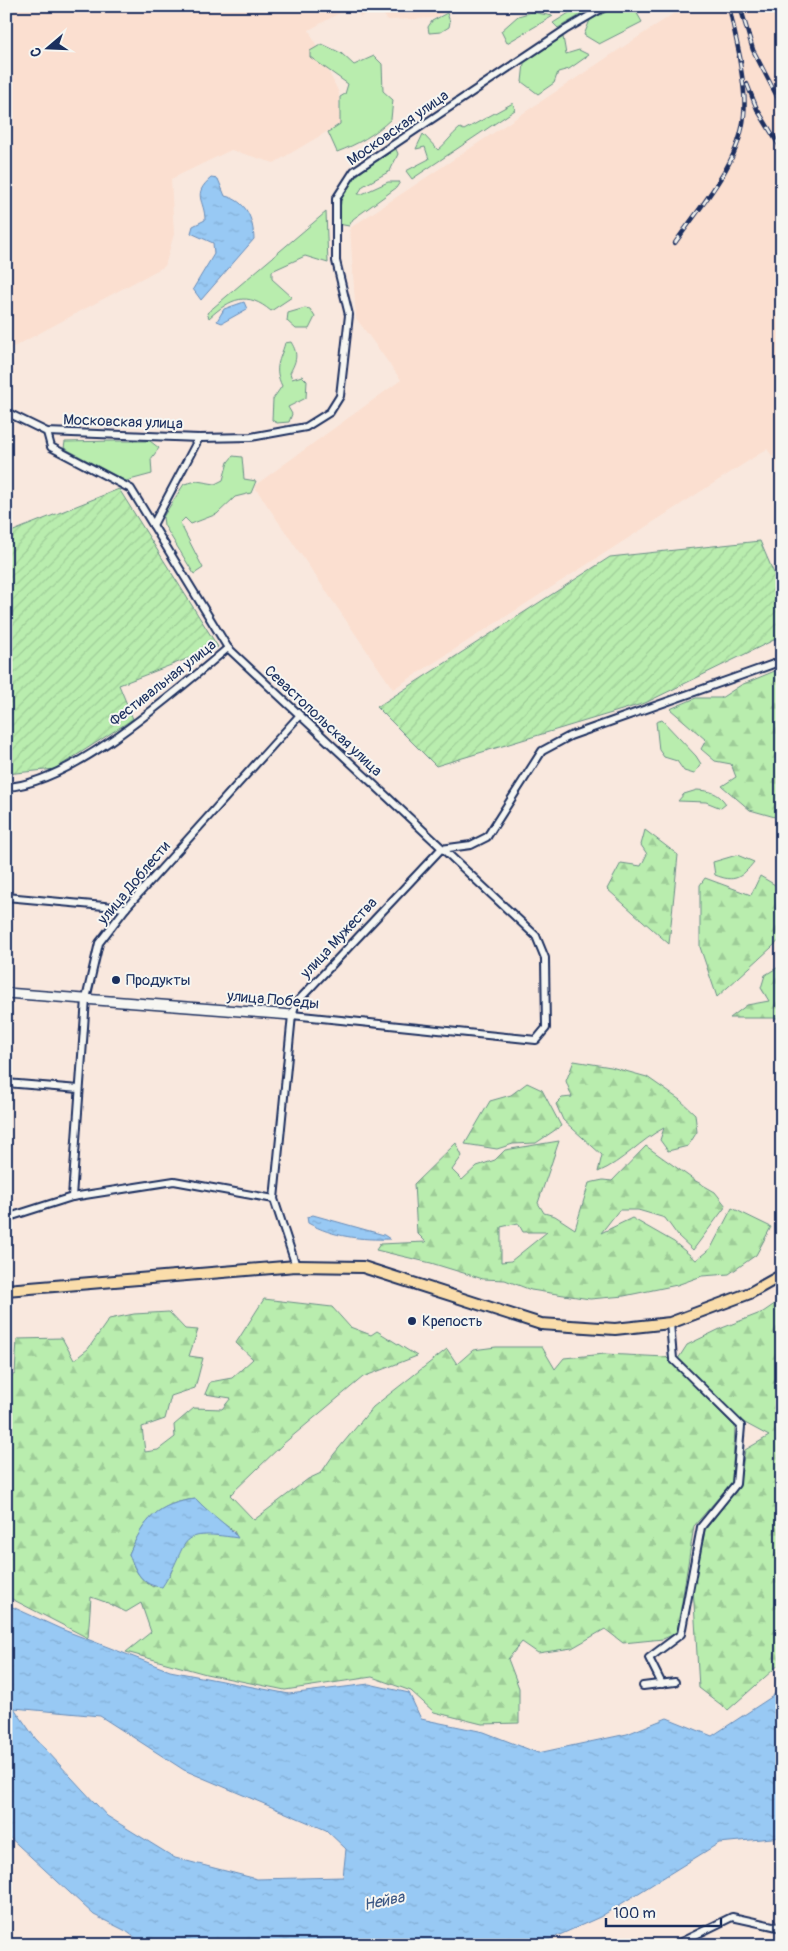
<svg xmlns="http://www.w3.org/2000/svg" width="788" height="1951" viewBox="0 0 788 1951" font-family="Pangolin,sans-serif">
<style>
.built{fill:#fbdfd0}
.green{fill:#b9edae;stroke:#6a8e86}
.forest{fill:url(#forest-firs);stroke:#6a8e86;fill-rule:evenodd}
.garden{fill:url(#garden-furrows);stroke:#6a8e86}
.water{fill:url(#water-ripples);stroke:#668bb8;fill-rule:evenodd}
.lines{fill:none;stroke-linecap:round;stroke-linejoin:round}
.street-casing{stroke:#1b2f5e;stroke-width:10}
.secondary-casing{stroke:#1b2f5e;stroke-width:12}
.primary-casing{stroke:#1b2f5e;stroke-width:14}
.street{stroke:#f6f6f2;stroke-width:6}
.secondary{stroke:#f6f6f2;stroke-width:9}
.primary{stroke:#faddab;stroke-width:10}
.rail-casing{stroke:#1b2f5e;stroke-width:4.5}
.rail{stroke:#f6f6f2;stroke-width:2.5;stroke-dasharray:8;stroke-linecap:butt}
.poi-dot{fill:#1b2f5e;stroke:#f6f6f2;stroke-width:2}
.labels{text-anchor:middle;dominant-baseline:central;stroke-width:4;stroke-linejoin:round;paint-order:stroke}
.street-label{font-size:15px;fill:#1b2f5e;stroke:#f6f6f2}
.poi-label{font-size:15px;fill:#1b2f5e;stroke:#f6f6f2;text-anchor:start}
.water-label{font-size:16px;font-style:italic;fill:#3a5684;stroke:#f6f6f2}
</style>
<defs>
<pattern id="forest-firs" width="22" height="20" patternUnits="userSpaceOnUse" patternTransform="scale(1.25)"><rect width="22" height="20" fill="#b9edae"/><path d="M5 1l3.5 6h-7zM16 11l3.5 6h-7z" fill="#9ecc98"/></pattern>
<pattern id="garden-furrows" width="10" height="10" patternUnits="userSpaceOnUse" patternTransform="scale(1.25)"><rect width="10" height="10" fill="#b9edae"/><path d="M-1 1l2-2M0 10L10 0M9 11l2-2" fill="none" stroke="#9ecc98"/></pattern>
<pattern id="water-ripples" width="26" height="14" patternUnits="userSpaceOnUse" patternTransform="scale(1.25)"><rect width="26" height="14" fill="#98c9f4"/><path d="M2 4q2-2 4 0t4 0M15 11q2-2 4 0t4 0" fill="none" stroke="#82add4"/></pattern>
</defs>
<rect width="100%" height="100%" fill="#f9e8de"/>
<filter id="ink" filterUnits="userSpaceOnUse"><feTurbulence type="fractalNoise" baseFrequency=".02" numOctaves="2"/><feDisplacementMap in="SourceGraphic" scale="10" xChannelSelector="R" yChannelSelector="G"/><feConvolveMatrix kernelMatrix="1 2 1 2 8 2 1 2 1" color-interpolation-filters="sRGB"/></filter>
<g filter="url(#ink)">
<g class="built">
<polygon points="6,6 352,6 309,30 339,93 340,124 274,163 231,150 171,179 174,234 165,266 6,351"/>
<polygon points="358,6 453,6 435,18 387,20 380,7 360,17"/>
<polygon points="685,6 782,6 782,469 767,449 393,689 254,486 401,380 356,318 350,228"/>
</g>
<g class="green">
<polygon points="580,6 589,6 589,10 558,28 553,23"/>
<polygon points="618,6 638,6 634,8 642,22 599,44 584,35 590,20"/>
<polygon points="532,12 553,16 507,43 501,31 518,16"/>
<polygon points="447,13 450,22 449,27 441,32 429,33 428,27 432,21"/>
<polygon points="563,37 566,54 579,50 589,55 569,69 558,72 554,83 538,94 522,82 524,63"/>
<path d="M322 44 341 53 354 65 374 56 382 64 383 91 393 100 391 119C374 135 358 144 337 152L328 132 340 124V97L345 94 348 84 310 57V51Z"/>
<path d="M513 103 515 110 412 179 406 171 429 159 425 147 416 149 423 134 438 150C447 143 451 135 460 128L464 130Z"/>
<path d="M396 149 398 154 390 171 363 186 358 194H362L388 182H400L396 188 353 219 349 226 338 224C340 212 340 200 345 189 352 175 382 158 396 149Z"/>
<path d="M326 212 328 263 305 256 272 271V279L292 297 271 311C247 291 231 298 209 318L207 313Z"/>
<polygon points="305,308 310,309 315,317 309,329 296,329 287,321 288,313"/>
<path d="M291 342C299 355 296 361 290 373L292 379 302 376 307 381 306 398 288 407 292 414 289 422 277 423 272 420 273 399 282 386C273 367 280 361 285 343Z"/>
<polygon points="115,441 150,441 159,448 151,459 152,474 126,481 64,448 65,442"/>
<polygon points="233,456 242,457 244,479 256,481 251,493 235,497 217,514 191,524 185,518 180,523 203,568 194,574 164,525 163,517 184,484 197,481 215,484 223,480 228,462"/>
<polygon points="662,720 696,756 701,764 694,774 684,771 677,761 664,757 659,750 656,722"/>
<path d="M697 790C710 791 718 792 726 804L721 808 706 802 678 801 684 794Z"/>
</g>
<g class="forest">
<polygon points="782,668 782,819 750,810 722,786 736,777 731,764 715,761 701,749 706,740 670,709 696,698 721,698 741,685"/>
<polygon points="645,830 678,855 669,944 607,889 621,863 641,866 647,854 641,845"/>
<path d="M737 855 754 862C741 878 735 883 715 875L713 862Z"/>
<polygon points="760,876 782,889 782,938 717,997 700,947 700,885 705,878 751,895"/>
<polygon points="782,965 782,1018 730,1018 747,1005 769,1001 761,988 765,975"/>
<path d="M574 1061 611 1067 647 1077 680 1100 695 1114 697 1132 688 1146 668 1151 660 1140 664 1128C640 1140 623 1162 598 1172L602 1155 563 1120 556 1104 562 1098 572 1097 566 1081Z"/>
<polygon points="527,1083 542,1090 561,1126 536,1143 513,1144 497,1149 465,1144 490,1101 511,1095"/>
<path d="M559 1141 538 1203 544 1213 555 1216 575 1229 589 1183 603 1180 612 1181 646 1146 694 1180 715 1192 726 1206 693 1250 678 1236 665 1218 638 1210H619L601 1233 632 1218 674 1242 696 1260 711 1248 732 1208 771 1227 756 1255 729 1274 702 1276 677 1285 624 1296 590 1299 531 1290 505 1280 483 1279 431 1263 376 1250 380 1244 426 1242 417 1233 414 1184 456 1143 462 1156 452 1170 462 1180 477 1166 495 1160 505 1150ZM518 1223 523 1232H547L511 1261 501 1262V1227Z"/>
<path d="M264 1299 332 1307 350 1327 371 1335 377 1331 417 1356 363 1377 283 1444 230 1495 254 1520 308 1479 321 1473 334 1454 373 1407 447 1349 457 1364 473 1350 496 1347H542L555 1369 564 1358 605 1354 666 1357 735 1427 732 1482 694 1526 677 1633 663 1639 623 1643 605 1629 572 1648 538 1653 522 1642 508 1659 519 1688V1723L482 1724 434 1712 411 1691 372 1677 285 1690 206 1674 126 1652 151 1632 141 1603 126 1612 108 1603 91 1597 88 1638 6 1596V1379L15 1374 17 1339 62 1338 74 1360 88 1349 109 1319 134 1314 169 1312 185 1329 198 1330 189 1356 203 1358 195 1388 171 1396 165 1419 142 1427 145 1452 158 1450 175 1437 174 1425 194 1408 222 1409 231 1398 205 1394 210 1382 232 1378 253 1359 236 1343ZM196 1499 214 1517 234 1531 237 1537 212 1534 193 1536 182 1545 170 1575 153 1587C139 1579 134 1569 129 1554 144 1520 157 1503 196 1499Z"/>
<polygon points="782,1299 782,1662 728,1710 699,1688 693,1586 705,1530 739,1487 745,1450 769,1436 743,1422 678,1359 687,1345 722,1328 763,1312"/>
</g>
<g class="garden">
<polygon points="119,489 218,647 119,685 133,719 55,769 6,774 6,534"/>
<polygon points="760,541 782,592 782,636 645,703 436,766 377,707 610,557"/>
</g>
<g class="water">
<path d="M211 178 218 179 225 196C247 201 253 219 254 239L201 300 193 289 214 254 213 243 191 233 193 226 205 220C205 200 191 195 211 178Z"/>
<polygon points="244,302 247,309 222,323 217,321 224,309"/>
<path d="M313 1215 384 1235 390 1239C362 1240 333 1237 308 1223L307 1217Z"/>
<path d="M196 1499C206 1511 232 1528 238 1538 172 1528 192 1542 162 1587 142 1586 136 1572 129 1554 144 1520 157 1503 196 1499Z"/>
<path d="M6 1604 61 1629 170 1671 289 1694 369 1684 409 1693 421 1719 484 1732 538 1753 627 1734 667 1718 712 1736 773 1696 782 1684V1837L719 1843 600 1917 537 1945H145L126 1931 94 1915 6 1834ZM14 1708 100 1716 184 1770 326 1830 346 1849 343 1877 257 1879 175 1858 107 1816 35 1738Z"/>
</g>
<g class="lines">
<g class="street-casing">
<g id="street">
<polyline points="6,412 47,432 199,438 251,437 306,427 330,412 340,396 349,315 336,261 336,199 354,171 565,30 606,6"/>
<polyline points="47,432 51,447 131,489 228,648 536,936 545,958 546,1028 536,1040 292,1015"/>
<polyline points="153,525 199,438"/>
<path d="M6 787C73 784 176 691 228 648"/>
<polyline points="6,897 126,908"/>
<polyline points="6,1083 79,1089"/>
<polyline points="72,1197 86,999 99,943 126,908 299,716"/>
<polyline points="6,1218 72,1197 174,1181 274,1199"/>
<polyline points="296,1266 274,1199 292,1015 296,1003 441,849 471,845 487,837 542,751 570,736 782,661"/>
<polyline points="662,1684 649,1658 681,1634 701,1527 736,1484 741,1426 673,1359 670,1323"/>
<polyline points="643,1686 675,1682"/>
<polyline points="675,1945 732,1917 782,1928"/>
</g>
</g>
<g class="secondary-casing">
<polyline id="secondary" points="6,993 292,1015"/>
</g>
<g class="primary-casing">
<polyline id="primary" points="6,1290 296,1266 363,1267 541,1324 615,1329 670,1323 750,1293 782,1275"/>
</g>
<use href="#street" class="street"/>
<use href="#secondary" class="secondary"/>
<use href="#primary" class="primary"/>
<g class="rail-casing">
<g id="rail">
<polyline points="729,6 741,62"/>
<polyline points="740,6 753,50 782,106"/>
<polyline points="747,84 757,109 782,150"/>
<path d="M675 243C701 205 740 163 744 115 746 96 742 76 739 57"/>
</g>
</g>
<use href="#rail" class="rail"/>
</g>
</g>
<g class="poi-dot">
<circle cx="116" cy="980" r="5"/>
<circle cx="412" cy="1321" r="5"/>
</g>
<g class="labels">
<g class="street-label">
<text transform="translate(398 128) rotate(-35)">Московская улица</text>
<text transform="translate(123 422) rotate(2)">Московская улица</text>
<text transform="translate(163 683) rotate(-38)">Фестивальная улица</text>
<text transform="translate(323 721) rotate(43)">Севастопольская улица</text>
<text transform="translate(134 883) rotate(-50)">улица Доблести</text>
<text transform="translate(339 938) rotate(-47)">улица Мужества</text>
<text transform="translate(273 1000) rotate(5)">улица Победы</text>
</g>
<g class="poi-label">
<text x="126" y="980">Продукты</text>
<text x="422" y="1321">Крепость</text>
</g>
<g class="water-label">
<text transform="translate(384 1901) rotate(-12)">Нейва</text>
</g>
</g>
<rect width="788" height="1951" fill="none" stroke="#f6f6f2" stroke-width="25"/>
<rect x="12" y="12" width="763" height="1926" fill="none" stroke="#1b2f5e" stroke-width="2" filter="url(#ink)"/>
<g transform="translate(48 48) rotate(251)" stroke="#f6f6f2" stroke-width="4" paint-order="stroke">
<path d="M0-4L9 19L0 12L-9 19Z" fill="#1b2f5e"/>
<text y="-8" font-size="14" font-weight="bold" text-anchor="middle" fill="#1b2f5e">С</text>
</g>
<path d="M606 1918v8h115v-8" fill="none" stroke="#1b2f5e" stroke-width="2.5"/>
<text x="613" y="1918" font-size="15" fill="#1b2f5e" stroke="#f6f6f2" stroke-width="4" paint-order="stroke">100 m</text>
</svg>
